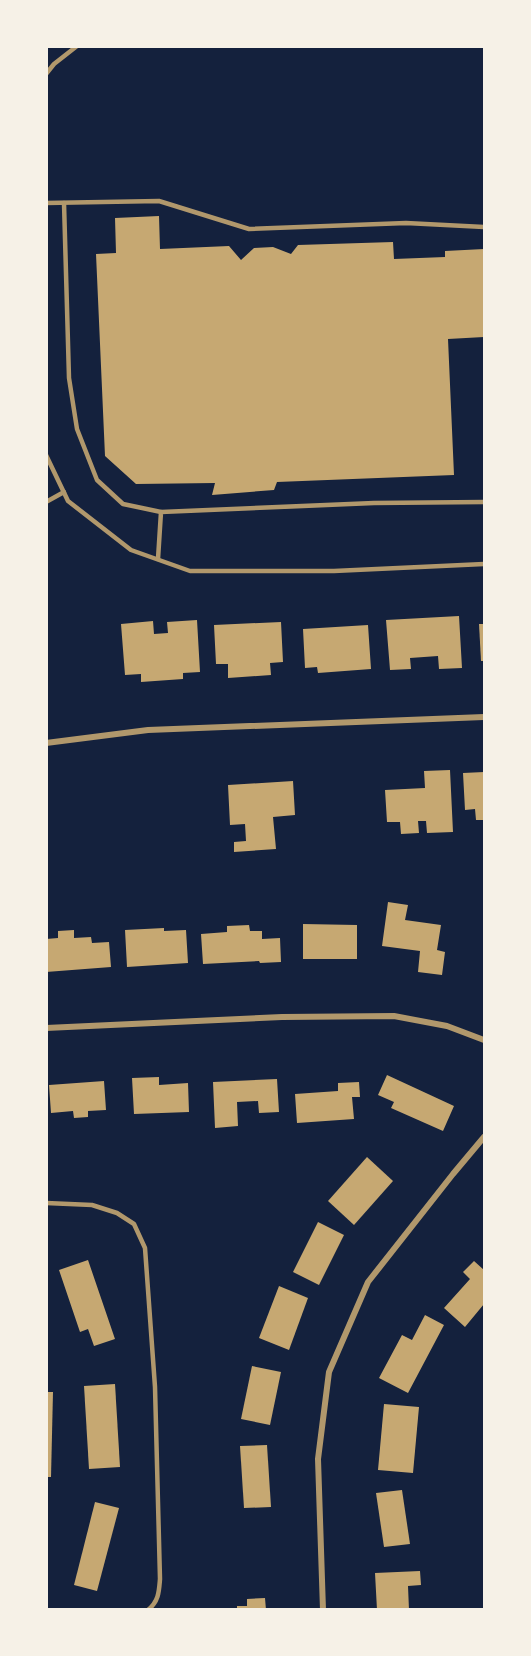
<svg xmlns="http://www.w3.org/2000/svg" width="531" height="1656" viewBox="0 0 531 1656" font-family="Poppins,sans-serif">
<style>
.building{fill:#c6a872}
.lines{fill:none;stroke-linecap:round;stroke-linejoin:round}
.service{stroke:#b1986c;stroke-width:4.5}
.minor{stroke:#b1986c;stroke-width:6}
</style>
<rect width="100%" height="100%" fill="#14213d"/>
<g class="building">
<polygon points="159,216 160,249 229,246 241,260 254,248 273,247 291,254 298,245 393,242 394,259 445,257 445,251 484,249 484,337 448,339 454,475 277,482 274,490 212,495 215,483 136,484 105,456 96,254 116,253 115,218"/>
<polygon points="459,616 462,668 439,669 438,656 410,658 411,669 390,670 386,620"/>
<polygon points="197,620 200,672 183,673 183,679 141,682 141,674 125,675 121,624 153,621 154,634 168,633 167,622"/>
<polygon points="281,622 283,662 270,663 271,675 228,678 228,664 216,664 214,625"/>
<polygon points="479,624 484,624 484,661 481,661"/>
<polygon points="368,625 371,669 318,673 317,667 305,668 303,629"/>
<polygon points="450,770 453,832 427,833 426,821 418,821 419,833 401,834 400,822 387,822 385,790 425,788 424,771"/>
<polygon points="484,772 484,820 476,820 475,809 465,810 463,773"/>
<polygon points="293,781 295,815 273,817 276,849 234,852 234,842 246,841 245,824 230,825 228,785"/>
<polygon points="388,902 408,905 405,920 441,925 437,950 445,952 442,975 418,972 420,951 382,946"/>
<polygon points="303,924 357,925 357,959 303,959"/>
<polygon points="249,925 250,931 262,931 262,939 280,938 281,962 260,963 259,961 203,964 201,934 227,932 227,926"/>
<polygon points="164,928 164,931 186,930 188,963 127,967 125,930"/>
<polygon points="74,930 74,938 91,937 92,943 109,942 111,967 46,972 46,939 58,938 58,931"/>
<polygon points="387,1075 454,1106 443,1131 391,1108 394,1102 378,1095"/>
<polygon points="159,1077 159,1085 188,1083 189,1112 134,1114 132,1078"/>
<polygon points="277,1079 279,1112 259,1113 258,1101 237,1102 238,1126 215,1128 213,1082"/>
<polygon points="104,1081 106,1110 88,1111 88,1117 74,1118 73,1111 51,1113 49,1085"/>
<polygon points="359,1082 360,1097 352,1097 354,1119 297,1123 295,1094 338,1091 338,1083"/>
<polygon points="367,1157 393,1181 354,1225 328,1201"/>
<polygon points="318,1222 344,1235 319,1285 293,1272"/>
<polygon points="88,1260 115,1339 94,1346 88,1329 80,1332 59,1270"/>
<polygon points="474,1261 484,1270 484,1304 465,1327 444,1308 470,1279 463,1272"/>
<polygon points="279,1286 308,1298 289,1350 259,1338"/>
<polygon points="425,1315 444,1325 408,1393 379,1378 402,1335 412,1340"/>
<polygon points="252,1366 281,1372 270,1425 241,1419"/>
<polygon points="115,1384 120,1467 89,1469 84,1386"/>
<polygon points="46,1392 53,1392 51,1477 46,1477"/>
<polygon points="384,1404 419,1407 413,1473 378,1470"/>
<polygon points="267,1445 271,1507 244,1508 240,1446"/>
<polygon points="402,1490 410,1544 384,1547 376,1493"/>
<polygon points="95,1502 119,1508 97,1591 74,1585"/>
<polygon points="420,1571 421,1585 408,1586 409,1610 377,1610 375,1573"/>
<polygon points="265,1598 266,1610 237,1610 237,1606 247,1606 247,1599"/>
</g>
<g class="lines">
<g class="service">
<polyline points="46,74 54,64 77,46"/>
<polyline points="46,203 159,201 249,229 406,223 484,227"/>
<polyline points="64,203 69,378 77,429 97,480 123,504 161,512"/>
<polyline points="46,455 68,501 131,550 190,571 334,571 484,564"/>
<polyline points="46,502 64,492"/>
<polyline points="158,559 161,512 374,503 484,502"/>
<path d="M46 1203 92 1205 117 1213 134 1224 145 1248 155 1387 160 1579C159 1591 159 1601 148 1610"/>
</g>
<g class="minor">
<polyline points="46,743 148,730 484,717"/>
<polyline points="46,1028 282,1017 394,1016 447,1026 484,1040"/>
<polyline points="323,1610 318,1459 329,1372 368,1282 453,1174 484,1137"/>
</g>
</g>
<rect width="531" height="1656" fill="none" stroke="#f6f1e7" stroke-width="96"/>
</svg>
